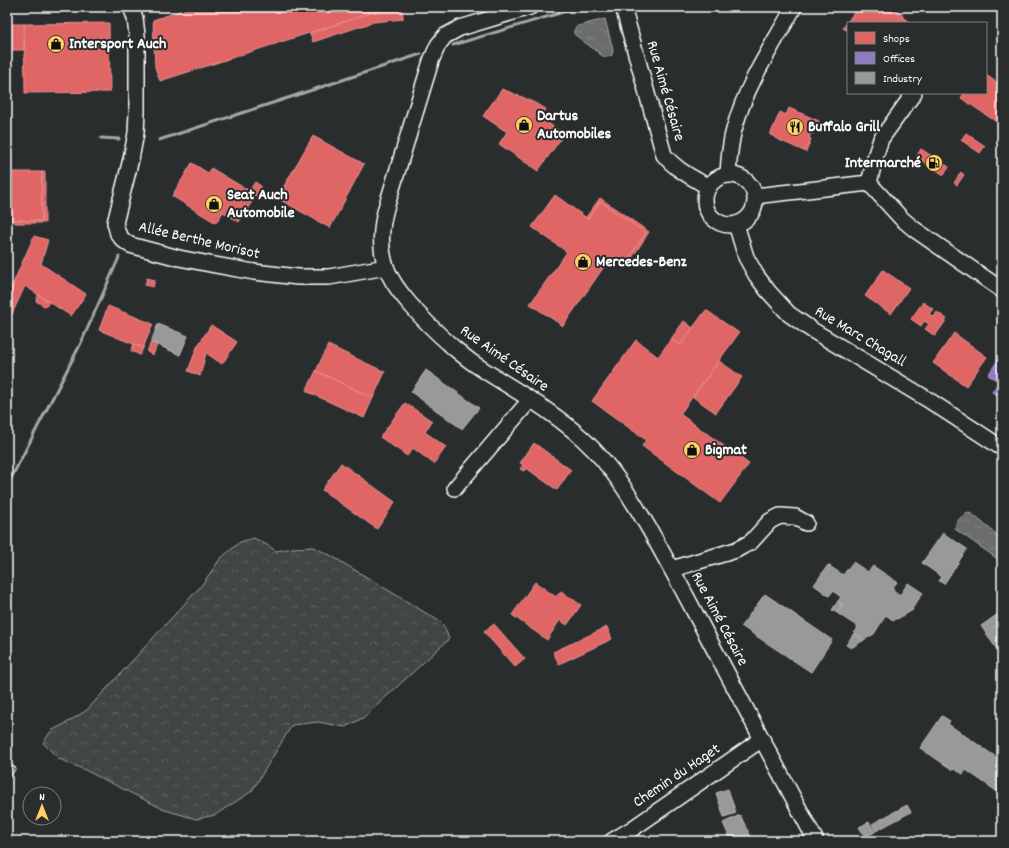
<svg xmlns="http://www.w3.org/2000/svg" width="1009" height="848" viewBox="0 0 1009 848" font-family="Dekko,sans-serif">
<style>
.forest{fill:url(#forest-crowns);stroke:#a0a2a2}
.water{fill:url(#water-ripples);stroke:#a6a7a7}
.shops{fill:#e06666;stroke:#e99494}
.offices{fill:#8e7cc3;stroke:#b0a3d5}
.industry{fill:#999;stroke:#b8b8b8}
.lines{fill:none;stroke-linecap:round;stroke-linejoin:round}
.stream{stroke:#a6a7a7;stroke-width:3}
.building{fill:#555758;stroke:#fff}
.minor-casing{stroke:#fff;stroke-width:18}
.minor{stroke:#2a2d2e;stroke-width:15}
.labels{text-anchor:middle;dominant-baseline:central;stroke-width:4;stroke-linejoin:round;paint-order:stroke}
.poi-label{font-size:16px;font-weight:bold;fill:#fff;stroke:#2a2d2e;text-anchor:start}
.street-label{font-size:16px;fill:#fff;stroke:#2a2d2e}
</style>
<defs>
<pattern id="forest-crowns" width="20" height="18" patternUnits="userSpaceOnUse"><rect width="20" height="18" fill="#414445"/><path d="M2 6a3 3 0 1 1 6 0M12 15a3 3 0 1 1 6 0" fill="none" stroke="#5e6061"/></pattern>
<pattern id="water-ripples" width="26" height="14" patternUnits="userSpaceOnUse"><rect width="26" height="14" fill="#6a6c6d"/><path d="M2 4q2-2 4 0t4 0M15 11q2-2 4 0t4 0" fill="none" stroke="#808283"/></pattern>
</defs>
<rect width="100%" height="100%" fill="#2a2d2e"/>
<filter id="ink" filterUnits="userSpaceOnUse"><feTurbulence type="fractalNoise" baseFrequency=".025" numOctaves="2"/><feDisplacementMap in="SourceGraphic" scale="8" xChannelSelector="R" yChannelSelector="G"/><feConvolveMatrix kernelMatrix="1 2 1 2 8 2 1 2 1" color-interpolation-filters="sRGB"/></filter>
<g filter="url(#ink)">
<polygon class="forest" points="254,538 269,546 276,551 293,548 313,547 330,555 439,621 444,626 449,639 363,718 345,727 318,722 292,725 252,791 215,815 196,819 165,810 83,769 59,759 43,743 51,731 68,722 87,710 201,586 220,559 240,542"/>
<g class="water">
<path d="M605 19 613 50 612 55 608 57H604L574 34C574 30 574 28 578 26Z"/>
<path d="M968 513 972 514 1002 539V562L955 529C955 522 962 515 968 513Z"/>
</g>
<g class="shops">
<polygon points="193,7 390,7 160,81 155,67 153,20"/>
<polygon points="390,7 401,7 403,15 403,19 374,22 313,42 310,33"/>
<polygon points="858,7 868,7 876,13 881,7 891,7 903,15 902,17 911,23 848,23 848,31 843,28"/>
<polygon points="109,23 110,92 25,93 24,24"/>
<rect x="7" y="24" width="17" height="26"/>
<polygon points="986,75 1002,86 1002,124 1001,125 961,98 964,93 986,93"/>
<polygon points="502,89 527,99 546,109 541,118 564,134 538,171 499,144 507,132 483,116"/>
<polygon points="789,108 819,121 813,134 811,133 809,138 811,139 806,152 775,138 776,137 770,135 780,112 786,115"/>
<polygon points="966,133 985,146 980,153 961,140"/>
<polygon points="313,136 364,164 330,228 277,198"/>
<polygon points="921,149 949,167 944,175 916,157"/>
<polygon points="192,163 208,173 211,168 256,195 239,222 223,212 216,223 172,196"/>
<polygon points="7,172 42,172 42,221 7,220"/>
<polygon points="42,172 45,172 45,223 15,223 15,220 42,221"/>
<polygon points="961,172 964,175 957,185 954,183"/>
<polygon points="255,182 261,186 256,195 249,191"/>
<polygon points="555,195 588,219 600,201 646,233 623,267 610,258 563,326 530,304 567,252 532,227"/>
<polygon points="600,198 649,232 632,258 630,256 646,233 600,201 588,219 586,217"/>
<polygon points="34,236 48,240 41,264 86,294 71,316 25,286 12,314 7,312 7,297"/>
<polygon points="883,270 909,288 891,314 865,296"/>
<polygon points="147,278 155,280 153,287 145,285"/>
<polygon points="38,295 49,302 46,307 36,301"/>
<polygon points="923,302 933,309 929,314 934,317 937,312 947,319 935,336 925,329 929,324 924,321 921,326 911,319"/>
<polygon points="108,306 153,324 143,348 99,330"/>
<polygon points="706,310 739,333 680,414 749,464 720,503 642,446 646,440 592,401 636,340 658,357 671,339 680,345"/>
<polygon points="684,321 693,328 680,345 671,339"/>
<polygon points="211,325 237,342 222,364 206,353 200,376 188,371 197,347"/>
<polygon points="954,333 987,357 966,386 933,363"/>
<polygon points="151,342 157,345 153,355 147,352"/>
<polygon points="134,344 143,348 140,355 131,351"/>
<polygon points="328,345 385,372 373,398 316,371"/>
<polygon points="719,361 742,377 716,413 693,397"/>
<polygon points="316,371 373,398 364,418 306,391"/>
<polygon points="405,403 432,421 425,432 446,447 434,464 413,448 407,456 380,437"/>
<polygon points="534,443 571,470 557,490 526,468 524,471 520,469 523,465 520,463"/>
<polygon points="341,463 395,502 377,529 322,490"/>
<polygon points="535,582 556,597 561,591 581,605 567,625 560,620 547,640 512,615"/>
<polygon points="494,624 525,659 515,667 484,632"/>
<polygon points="607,627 612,639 559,664 553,652"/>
</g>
<g class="offices">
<polygon points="1002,354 1002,372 996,380 988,375"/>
<polygon points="1002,377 1002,394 999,397 992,392"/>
</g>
<g class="industry">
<polygon points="158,324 188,336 180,355 151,342"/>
<polygon points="426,370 479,408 462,429 411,392"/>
<polygon points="943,533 967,549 944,584 939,581 942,577 922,563"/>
<polygon points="853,562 868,572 873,566 897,582 892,589 900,595 908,583 923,593 912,609 913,610 897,619 896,618 894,621 886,615 874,634 864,640 854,633 858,627 837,613 842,604 838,601 841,597 833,591 829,596 814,585 828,565 843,575"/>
<polygon points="765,594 832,640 811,672 741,626"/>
<polygon points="838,601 842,604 837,613 832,610"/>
<polygon points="1002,611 1002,657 981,626"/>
<polygon points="854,633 864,640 851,648 846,645"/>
<polygon points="942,716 950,721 948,724 1002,761 1002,795 966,770 963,774 954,769 953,770 920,748"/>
<polygon points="728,789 736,813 724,817 716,793"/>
<polygon points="907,805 911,812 876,831 872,824"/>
<polygon points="740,815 753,841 731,841 723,823"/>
<polygon points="869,822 875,832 865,837 859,827"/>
</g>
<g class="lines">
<g class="stream">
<polyline points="453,45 580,7"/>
<polyline points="101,138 119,139"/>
<polyline points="159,140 294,96 421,54"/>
<polyline points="7,486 81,343 117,262 119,257"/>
</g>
</g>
<polygon class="building" points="7,762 16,768 7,782"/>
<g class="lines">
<g class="minor-casing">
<g id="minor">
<polyline points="131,7 135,18 137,35 137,112 136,133 131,159 115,223 118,234 123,240 130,245 179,258 215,265 254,272 298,277 329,277 386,267"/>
<path d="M530 7 460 28 445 36 438 45 431 61 386 208C382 223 380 240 383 255 386 274 397 289 409 303 423 320 438 334 454 348 460 353 466 358 473 363 510 388 551 409 584 440 612 466 632 499 651 532 666 559 681 586 695 613 735 689 776 765 816 841"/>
<path d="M623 7 664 155C676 170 692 177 708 187"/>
<circle cx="730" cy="200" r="25"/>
<path d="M728 175C729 158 730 142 735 126 747 83 773 45 794 7"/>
<polyline points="869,183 876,154 881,139 914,93"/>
<polyline points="755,196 869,183 901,218 914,229 1002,290"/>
<polyline points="736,224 746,257 756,275 768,291 789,314 812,330 927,399 1002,448"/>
<polyline points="455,488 530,400"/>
<polyline points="672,569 736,550 751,542 770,521 780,516 795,517 806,523"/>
<polyline points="612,841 632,829 762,739"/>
</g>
</g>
<use href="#minor" class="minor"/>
</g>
</g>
<defs>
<g id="shop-disc" transform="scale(0.9)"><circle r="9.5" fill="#ffd166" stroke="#2a2d2e"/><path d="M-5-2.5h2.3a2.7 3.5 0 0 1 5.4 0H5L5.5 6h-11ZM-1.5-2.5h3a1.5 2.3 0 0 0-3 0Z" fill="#111"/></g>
<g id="restaurant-disc" transform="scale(0.9)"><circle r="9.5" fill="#ffd166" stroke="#2a2d2e"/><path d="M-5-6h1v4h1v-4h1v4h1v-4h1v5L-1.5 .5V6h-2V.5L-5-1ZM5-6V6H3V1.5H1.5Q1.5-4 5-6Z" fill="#111"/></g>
<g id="fuel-disc" transform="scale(0.9)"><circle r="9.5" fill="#ffd166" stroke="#2a2d2e"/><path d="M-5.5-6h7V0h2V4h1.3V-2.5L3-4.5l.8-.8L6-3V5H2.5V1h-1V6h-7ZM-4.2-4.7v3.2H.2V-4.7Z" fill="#111"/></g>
</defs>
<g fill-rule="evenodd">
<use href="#shop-disc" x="56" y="44"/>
<use href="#shop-disc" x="524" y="125"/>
<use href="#restaurant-disc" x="795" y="127"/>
<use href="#fuel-disc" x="934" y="163"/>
<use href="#shop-disc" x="214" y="204"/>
<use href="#shop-disc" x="583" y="262"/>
<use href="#shop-disc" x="692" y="450"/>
</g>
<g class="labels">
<g class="poi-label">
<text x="69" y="44">Intersport Auch</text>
<text x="537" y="116">Dartus<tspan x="537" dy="18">Automobiles</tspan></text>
<text x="808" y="127">Buffalo Grill</text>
<text x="921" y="163" text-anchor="end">Intermarché</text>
<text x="227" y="195">Seat Auch<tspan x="227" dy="18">Automobile</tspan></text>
<text x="596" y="262">Mercedes-Benz</text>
<text x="705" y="450">Bigmat</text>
</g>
<g class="street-label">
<text transform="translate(665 91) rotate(74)">Rue Aimé Césaire</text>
<text transform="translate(199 241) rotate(13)">Allée Berthe Morisot</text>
<text transform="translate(860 337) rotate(31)">Rue Marc Chagall</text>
<text transform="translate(504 359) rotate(35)">Rue Aimé Césaire</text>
<text transform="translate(719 619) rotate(62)">Rue Aimé Césaire</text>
<text transform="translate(677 776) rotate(-34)">Chemin du Haget</text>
</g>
</g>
<rect width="1009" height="848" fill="none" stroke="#2a2d2e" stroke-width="24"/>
<rect x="12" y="12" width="985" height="824" fill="none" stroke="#fff" stroke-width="1.5" filter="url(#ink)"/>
<rect x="847" y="22" width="140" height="72" fill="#2a2d2e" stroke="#7f8182"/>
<rect x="855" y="32" width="20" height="12" fill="#e06666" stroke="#7f8182"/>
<text x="883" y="42" font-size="12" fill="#ffffff">Shops</text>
<rect x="855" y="52" width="20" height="12" fill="#8e7cc3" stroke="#7f8182"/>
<text x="883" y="62" font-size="12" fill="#ffffff">Offices</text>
<rect x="855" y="72" width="20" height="12" fill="#999999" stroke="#7f8182"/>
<text x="883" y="82" font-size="12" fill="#ffffff">Industry</text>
<g transform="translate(42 806)"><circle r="19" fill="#2a2d2e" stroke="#7f8182"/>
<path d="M0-3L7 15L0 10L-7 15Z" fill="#ffd166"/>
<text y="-6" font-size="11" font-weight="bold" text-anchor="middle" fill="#ffffff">N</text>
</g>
</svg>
